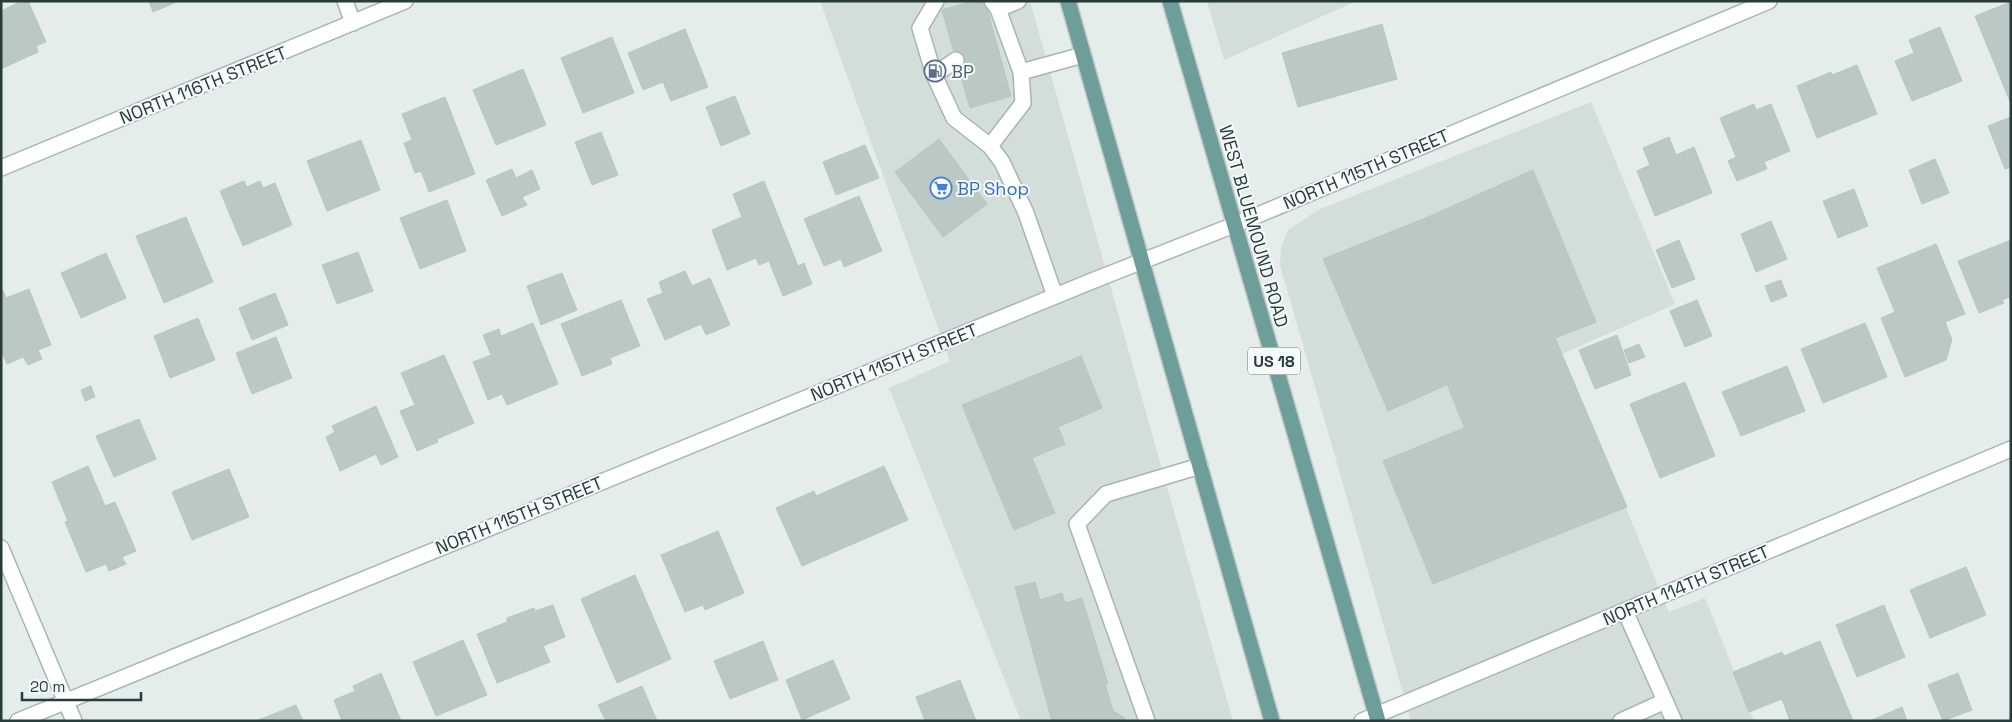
<svg xmlns="http://www.w3.org/2000/svg" width="2012" height="722" viewBox="0 0 2012 722" font-family="'Space Grotesk',sans-serif">
<style>
.built{fill:#d3ddda}
.building{fill:#bbc8c4;stroke:#b8c6c2}
.lines{fill:none;stroke-linecap:round;stroke-linejoin:round}
.lane-casing{stroke:#a8b5b3;stroke-width:18}
.street-casing{stroke:#a8b5b3;stroke-width:18}
.primary-casing{stroke:#c2c9c8;stroke-width:18}
.lane{stroke:#fff;stroke-width:15}
.street{stroke:#fff;stroke-width:15}
.primary{stroke:#6e9e99;stroke-width:15}
.labels{text-anchor:middle;dominant-baseline:central;stroke-width:4;stroke-linejoin:round;paint-order:stroke}
.shield{fill:#f5faf8;stroke:#647674;stroke-width:1}
.shield-label{font-size:16px;font-weight:bold;fill:#263d3b}
.service-label{font-size:18px;fill:#4e5e75;stroke:#f5faf8;text-anchor:start}
.street-label{font-size:18px;fill:#263d3b;stroke:#f5faf8}
.shop-label{font-size:18px;fill:#366cbe;stroke:#f5faf8;text-anchor:start}
</style>
<rect width="100%" height="100%" fill="#e5edeb"/>
<g class="built">
<polygon points="820,1 1030,1 1233,721 1021,721 889,388 950,361"/>
<polygon points="1207,1 1357,1 1224,60"/>
<polygon points="1591,102 1675,304 1562,354 1669,612 1705,598 1754,721 1411,721 1280,265 1281,248 1288,230 1318,210"/>
</g>
<g class="building">
<polygon points="22,1 28,1 46,42 36,46 38,52 1,69 1,11"/>
<polygon points="149,1 179,1 153,12"/>
<polygon points="973,1 985,1 1011,96 970,108 942,10"/>
<polygon points="2011,2 2011,104 1975,16"/>
<polygon points="1382,24 1397,79 1298,107 1282,53"/>
<polygon points="1940,27 1962,81 1912,101 1895,61 1914,53 1909,40"/>
<polygon points="685,29 708,87 671,101 663,82 643,90 628,53"/>
<polygon points="612,37 634,93 583,113 561,58"/>
<polygon points="1857,65 1877,114 1817,138 1797,86 1831,72 1832,75"/>
<polygon points="523,69 546,125 496,145 473,90"/>
<polygon points="735,96 750,134 721,146 706,107"/>
<polygon points="445,97 475,174 429,192 421,171 415,173 404,143 412,140 402,114"/>
<polygon points="1754,104 1756,110 1771,104 1790,151 1764,162 1767,169 1737,181 1728,161 1736,157 1720,118"/>
<polygon points="2011,117 2011,167 2005,169 1988,126"/>
<polygon points="601,132 618,175 592,185 575,142"/>
<polygon points="1669,137 1676,155 1694,147 1712,193 1655,216 1637,171 1650,165 1643,148"/>
<polygon points="939,139 987,204 943,237 895,172"/>
<polygon points="361,140 380,190 327,211 307,161"/>
<polygon points="865,145 879,178 836,195 823,162"/>
<polygon points="1935,159 1949,193 1922,204 1909,170"/>
<polygon points="512,169 516,178 532,170 540,189 522,197 527,205 502,216 486,180"/>
<polygon points="1533,170 1596,322 1555,338 1627,507 1514,552 1447,384 1489,366 1428,217"/>
<polygon points="244,181 247,187 260,181 263,188 275,183 292,225 243,246 220,191"/>
<polygon points="764,181 798,266 804,263 812,284 783,296 769,261 759,265 756,258 727,270 712,230 742,217 733,194"/>
<polygon points="1854,189 1868,226 1838,238 1823,201"/>
<polygon points="859,196 882,251 844,267 841,259 824,266 804,219"/>
<polygon points="447,200 466,251 420,269 400,218"/>
<polygon points="186,217 213,282 164,303 136,236"/>
<polygon points="1428,217 1489,366 1388,411 1323,259"/>
<polygon points="1771,221 1787,259 1756,272 1741,234"/>
<polygon points="1679,240 1695,279 1672,288 1656,250"/>
<polygon points="2011,240 2011,303 2009,297 2002,300 2004,303 1979,313 1958,261"/>
<polygon points="1936,244 1965,314 1945,322 1952,340 1946,360 1905,377 1881,318 1895,312 1877,268"/>
<polygon points="358,252 373,291 337,304 322,265"/>
<polygon points="106,253 126,298 81,318 61,273"/>
<polygon points="685,271 692,286 710,278 730,325 706,335 701,324 665,340 647,299 663,293 659,282"/>
<polygon points="562,273 577,310 541,325 527,286"/>
<polygon points="1781,280 1787,296 1771,302 1765,286"/>
<polygon points="29,289 51,345 38,350 42,359 28,365 23,357 7,364 1,350 1,291 3,290 6,298"/>
<polygon points="275,293 288,325 252,340 239,308"/>
<polygon points="621,300 640,346 610,358 612,364 582,376 561,324"/>
<polygon points="1697,300 1712,336 1685,347 1670,311"/>
<polygon points="198,318 215,360 170,378 154,336"/>
<polygon points="533,323 558,384 507,405 502,394 488,400 473,362 491,355 483,335 499,329 501,336"/>
<polygon points="1865,323 1887,377 1823,403 1801,349"/>
<polygon points="1617,335 1631,375 1595,389 1579,350"/>
<polygon points="276,337 292,378 252,394 236,353"/>
<polygon points="1639,344 1645,357 1629,363 1624,350"/>
<polygon points="444,355 474,423 437,439 438,442 417,451 400,411 415,405 401,373"/>
<polygon points="1081,356 1102,408 1058,427 1065,444 1032,458 1055,513 1014,530 962,405"/>
<polygon points="1787,366 1805,411 1741,436 1722,392"/>
<polygon points="1685,382 1715,456 1660,478 1630,404"/>
<polygon points="91,386 95,397 85,401 81,390"/>
<polygon points="376,406 398,457 381,465 376,454 340,471 326,437 335,432 332,426"/>
<polygon points="139,419 156,459 114,477 96,436"/>
<polygon points="1464,428 1514,552 1433,584 1383,461"/>
<polygon points="88,466 105,506 115,502 136,551 122,557 126,564 109,571 106,564 86,572 65,522 68,521 52,482"/>
<polygon points="884,466 908,520 802,566 776,508 814,491 816,496"/>
<polygon points="229,469 249,517 192,540 172,492"/>
<polygon points="718,531 744,593 705,610 703,605 685,612 661,555"/>
<polygon points="1966,567 1986,615 1930,638 1910,590"/>
<polygon points="635,575 671,659 617,683 581,599"/>
<polygon points="1035,582 1040,600 1062,593 1065,603 1082,598 1108,684 1105,684 1113,711 1125,718 1123,721 1052,721 1015,587"/>
<polygon points="553,605 565,637 543,646 550,662 497,683 477,634 507,622 507,618 534,608 535,611"/>
<polygon points="1884,605 1905,657 1857,677 1836,625"/>
<polygon points="463,640 487,695 436,716 413,662"/>
<polygon points="763,641 778,680 730,699 714,661"/>
<polygon points="1820,641 1853,721 1790,721 1782,699 1749,712 1733,672 1782,652 1784,656"/>
<polygon points="833,660 850,699 802,720 786,680"/>
<polygon points="381,673 401,721 342,721 334,700 355,691 353,686"/>
<polygon points="1958,673 1972,710 1943,721 1928,685"/>
<polygon points="960,680 976,721 925,721 916,697"/>
<polygon points="642,686 657,721 606,721 598,705"/>
<polygon points="296,705 303,721 256,721"/>
<polygon points="1902,707 1907,721 1870,721"/>
</g>
<g class="lines">
<g class="lane-casing">
<g id="lane">
<polyline points="998,9 1018,1"/>
<polyline points="956,60 934,75 954,118 990,146 1002,162 1026,213 1055,296"/>
<polyline points="1021,72 1083,55"/>
<polyline points="934,75 920,28 936,1"/>
<polyline points="990,146 1023,103 1021,72 998,9 992,1"/>
<polyline points="1625,611 1674,721"/>
<polyline points="1147,721 1077,524 1106,494 1200,466"/>
<polyline points="1621,721 1665,701"/>
</g>
</g>
<g class="street-casing">
<g id="street">
<polyline points="345,1 353,23"/>
<polyline points="1,168 405,1"/>
<polyline points="1,548 74,721"/>
<polyline points="18,721 1092,281 1234,225 1769,1"/>
<polyline points="1362,721 2011,449"/>
</g>
</g>
<g class="primary-casing">
<g id="primary">
<polyline points="1068,1 1272,721"/>
<polyline points="1170,1 1378,721"/>
</g>
</g>
<use href="#lane" class="lane"/>
<use href="#street" class="street"/>
<use href="#primary" class="primary"/>
</g>
<defs>
<g id="fuel-ring" transform="scale(1.125)"><circle r="9.5" fill="#f5faf8" stroke="#5c6f8a" stroke-width="1.5"/><path d="M-5.5-6h7V0h2V4h1.3V-2.5L3-4.5l.8-.8L6-3V5H2.5V1h-1V6h-7ZM-4.2-4.7v3.2H.2V-4.7Z" fill="#5c6f8a"/></g>
<g id="supermarket-ring" transform="scale(1.125)"><circle r="9.5" fill="#f5faf8" stroke="#3f7fe0" stroke-width="1.5"/><path d="M-6-5.5h2.5l.6 2H6L4.5 2H-2.5L-4.4-4H-6ZM-1.5 3.2a1.3 1.3 0 1 0 .1 0ZM3 3.2a1.3 1.3 0 1 0 .1 0Z" fill="#3f7fe0"/></g>
</defs>
<g fill-rule="evenodd">
<use href="#fuel-ring" x="935" y="71"/>
<use href="#supermarket-ring" x="941" y="188"/>
</g>
<g class="labels">
<rect class="shield" x="1248" y="347.5" width="52" height="27" rx="4"/>
<g class="shield-label">
<text x="1274" y="361">US 18</text>
</g>
<g class="service-label">
<text x="951" y="71">BP</text>
</g>
<g class="street-label">
<text transform="translate(203 85) rotate(-22)">NORTH 116TH STREET</text>
<text transform="translate(1366 169) rotate(-23)">NORTH 115TH STREET</text>
<text transform="translate(1254 226) rotate(74)">WEST BLUEMOUND ROAD</text>
<text transform="translate(894 362) rotate(-22)">NORTH 115TH STREET</text>
<text transform="translate(519 515) rotate(-22)">NORTH 115TH STREET</text>
<text transform="translate(1686 585) rotate(-23)">NORTH 114TH STREET</text>
</g>
<g class="shop-label">
<text x="957" y="188">BP Shop</text>
</g>
</g>
<rect width="2012" height="722" fill="none" stroke="#263d3b" stroke-width="5"/>
<path d="M22 692v8h119v-8" fill="none" stroke="#263d3b" stroke-width="2.5"/>
<text x="30" y="692" font-size="15" fill="#263d3b" stroke="#f5faf8" stroke-width="4" paint-order="stroke">20 m</text>
</svg>
